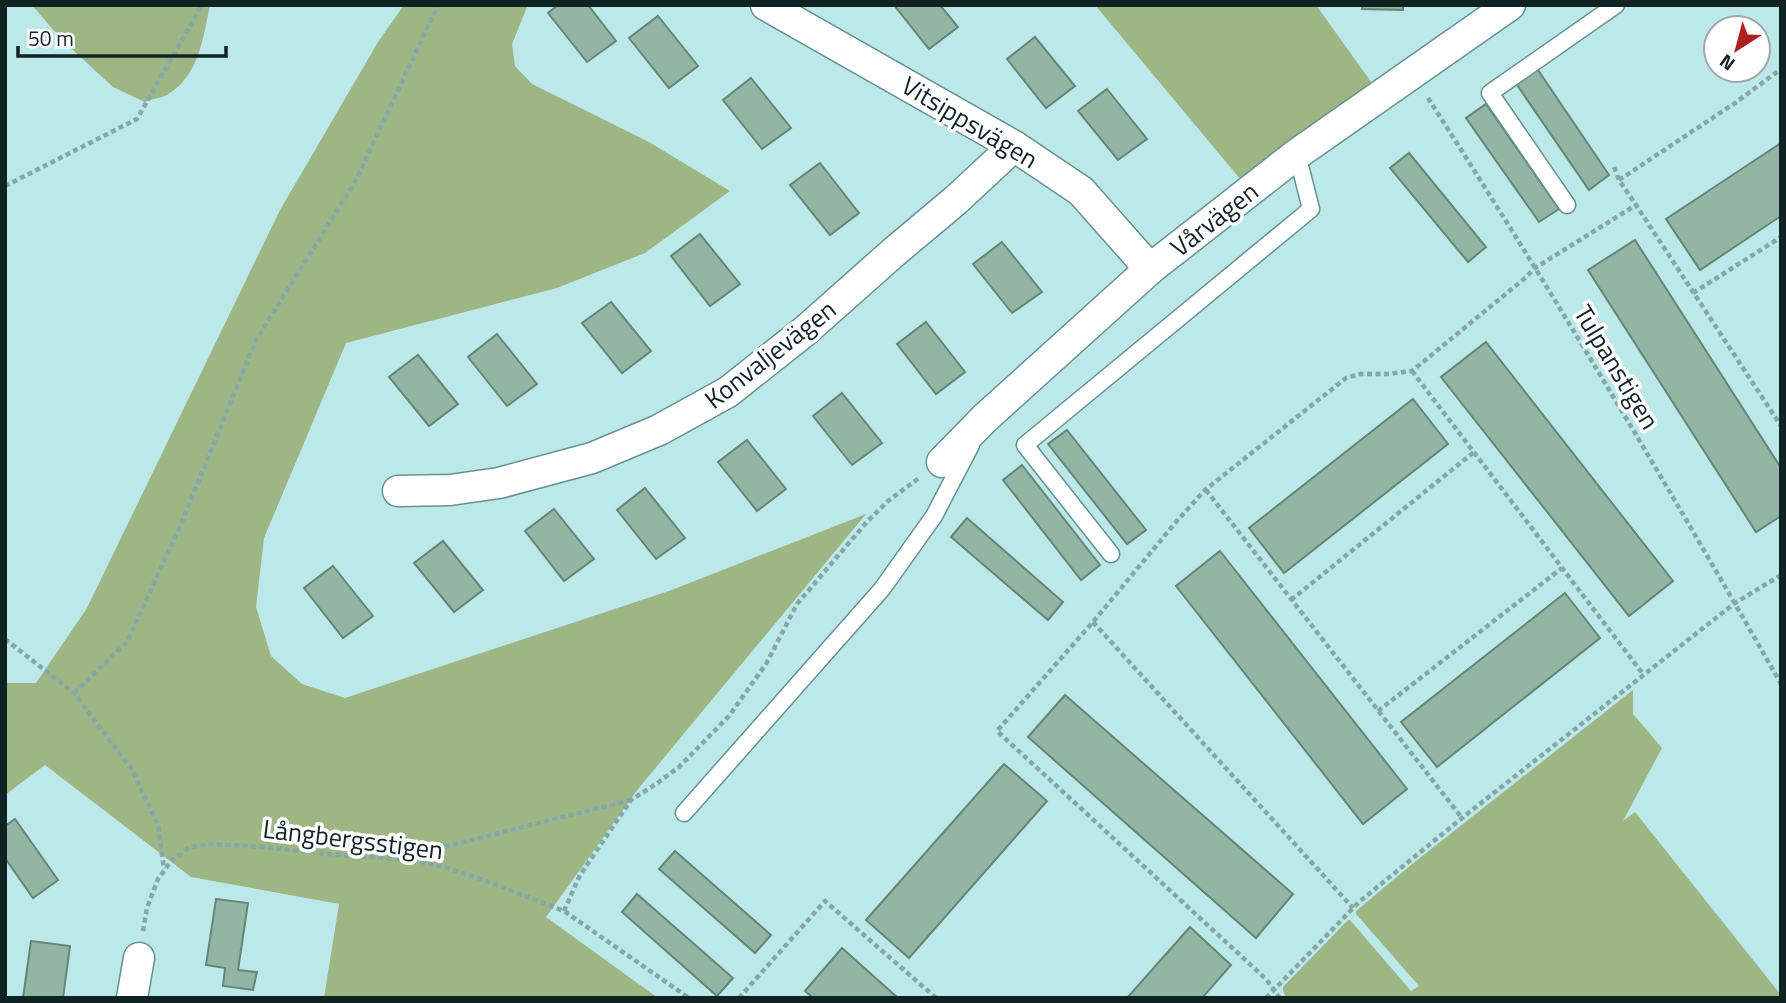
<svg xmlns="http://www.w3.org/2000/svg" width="1786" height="1003" viewBox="0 0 1786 1003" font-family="'Titillium Web',sans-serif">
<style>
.green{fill:#9db684}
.building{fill:#92b6a4;stroke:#658676;stroke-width:2}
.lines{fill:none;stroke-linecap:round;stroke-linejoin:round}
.service-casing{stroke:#679192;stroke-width:19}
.minor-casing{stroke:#679192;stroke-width:33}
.path{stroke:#84a7a8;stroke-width:4.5;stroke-dasharray:5 3.5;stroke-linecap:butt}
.service{stroke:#fff;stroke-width:16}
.minor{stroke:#fff;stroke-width:30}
.labels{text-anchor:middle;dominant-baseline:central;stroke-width:7;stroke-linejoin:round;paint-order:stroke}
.street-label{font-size:26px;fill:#112223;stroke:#fff}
</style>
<rect width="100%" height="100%" fill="#bce8e9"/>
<g class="green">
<path d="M32 5H210C203 38 199 76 167 95 161 98 152 99 145 102L113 87 60 38Z"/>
<polygon points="404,5 528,5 512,44 515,66 532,84 649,142 730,191 645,253 557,288 346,343 264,538 256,607 271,656 302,684 345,698 669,591 866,514 638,789 546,917 658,998 324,998 339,904 191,877 45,765 5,795 5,683 36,683 87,608 280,210 378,42"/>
<polygon points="1095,5 1316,5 1379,93 1247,187"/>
<polygon points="1633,690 1633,714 1662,748 1623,821 1635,812 1781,995 1781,998 1286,998 1283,990 1283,987 1348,920 1350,920 1411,991 1419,986 1356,914 1356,911 1411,865"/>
</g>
<g class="building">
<polygon points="558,5 588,5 616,41 587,62 548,13"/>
<polygon points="894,5 940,5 958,27 929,49"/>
<polygon points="1363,5 1403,5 1403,10 1362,9"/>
<polygon points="658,16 698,66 669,88 629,38"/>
<polygon points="1035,37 1075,86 1046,108 1007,59"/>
<polygon points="1536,67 1609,175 1589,190 1515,82"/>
<polygon points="751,78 791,128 762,149 723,100"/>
<polygon points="1107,89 1147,139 1118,160 1078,111"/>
<polygon points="1486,104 1559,209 1539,222 1466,118"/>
<polygon points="1781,143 1781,216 1700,270 1666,219"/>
<polygon points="1409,153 1486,247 1468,262 1390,168"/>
<polygon points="820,163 859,213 830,235 790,185"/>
<polygon points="700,234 740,284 710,306 671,256"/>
<polygon points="1635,240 1781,468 1781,516 1756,532 1588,270"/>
<polygon points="1002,242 1042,292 1012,313 973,264"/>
<polygon points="611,302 651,351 622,373 582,323"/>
<polygon points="926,322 965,372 936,394 897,344"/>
<polygon points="497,334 537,384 507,406 468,357"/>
<polygon points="1486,342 1673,581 1629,616 1441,377"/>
<polygon points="418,355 458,404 429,426 389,377"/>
<polygon points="842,393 882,443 852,465 813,416"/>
<polygon points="1413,399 1448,444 1284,573 1249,528"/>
<polygon points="1067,430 1146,530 1127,544 1048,444"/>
<polygon points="747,440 786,489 757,511 718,462"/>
<polygon points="1022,465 1100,565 1081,580 1003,480"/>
<polygon points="645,488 685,538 656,559 617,510"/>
<polygon points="554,509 594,559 564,581 525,531"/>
<polygon points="967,518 1063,602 1048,620 951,537"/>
<polygon points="443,541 483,590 454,612 414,563"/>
<polygon points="1220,551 1407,789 1363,824 1176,586"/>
<polygon points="333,566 373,616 343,638 304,588"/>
<polygon points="1565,593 1600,638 1437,767 1401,722"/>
<polygon points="1065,695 1293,894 1256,938 1028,737"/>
<polygon points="1004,764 1047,801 909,958 866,920"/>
<polygon points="15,819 58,880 33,898 5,858 5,826"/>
<polygon points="675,851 771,935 755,953 659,869"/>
<polygon points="637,894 733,978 717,996 622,912"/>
<polygon points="216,899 248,903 238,970 257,972 253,990 223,986 225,968 206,965"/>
<polygon points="1190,927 1231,965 1202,998 1127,998"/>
<polygon points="31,941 70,946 63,998 23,998"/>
<polygon points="842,948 898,998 813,998 805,991"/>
</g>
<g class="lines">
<g class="service-casing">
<g id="service">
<polyline points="1567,205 1490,93 1616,5"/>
<polyline points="1111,554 1025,445 1311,209 1297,154"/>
<polyline points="684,813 882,589 934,516 971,445"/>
</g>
</g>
<g class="minor-casing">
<g id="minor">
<polyline points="766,5 1014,146 1081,191 1150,269"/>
<polyline points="942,462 985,418 1150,269 1297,154 1510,5"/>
<polyline points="398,491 450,490 499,483 592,458 659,430 728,392 805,331 894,252 956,200 1014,146"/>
<polyline points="132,998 139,958"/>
</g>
</g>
<g class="path">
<path d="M1428 98C1551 289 1668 486 1781 684"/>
<polyline points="1614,167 1619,180 1636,205 1781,426"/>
<polyline points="1619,180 1735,103 1781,69"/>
<polyline points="5,186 137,119 202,5"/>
<polyline points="1693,293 1781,237"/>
<polyline points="1412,371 1643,674"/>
<polyline points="1206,490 1462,818"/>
<polyline points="1291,600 1474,452"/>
<polyline points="1093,622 1353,908"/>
<polyline points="5,639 74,693 132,770 158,825 164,869"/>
<polyline points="74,693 127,642 181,524 256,340 355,182 438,5"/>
<polyline points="1378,711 1562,568"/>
<polyline points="414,860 432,850 630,800"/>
<polyline points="564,911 580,875 631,800 656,784 679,767 729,716 766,664 797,604 866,523 888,501 919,478"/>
<polyline points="143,931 147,908 158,879 172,860 190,847 212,844 263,847 338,855 414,860 447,868 478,878 564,911 689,998"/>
<polyline points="739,998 825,901 936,998"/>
<polyline points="1266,998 1359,902 1462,818 1735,603 1781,575"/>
<polyline points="1280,998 1266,979 997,731 1093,622 1176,522 1205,490 1346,378 1360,374 1387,374 1412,371 1524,279 1535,268 1636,205"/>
</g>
<use href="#service" class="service"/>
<use href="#minor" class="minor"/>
</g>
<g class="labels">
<g class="street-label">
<text transform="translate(970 122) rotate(31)">Vitsippsvägen</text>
<text transform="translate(1214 219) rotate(-38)">Vårvägen</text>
<text transform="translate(770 354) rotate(-38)">Konvaljevägen</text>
<text transform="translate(1617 367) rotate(59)">Tulpanstigen</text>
<text transform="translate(353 839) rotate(7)">Långbergsstigen</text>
</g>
</g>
<rect width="1786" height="1003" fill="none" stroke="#112223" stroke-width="14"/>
<g transform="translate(1737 49) rotate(216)"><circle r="33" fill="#ffffff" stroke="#a0a7a7" stroke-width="2"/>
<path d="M0-5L12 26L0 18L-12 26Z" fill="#b01f20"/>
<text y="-10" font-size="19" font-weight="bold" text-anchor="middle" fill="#112223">N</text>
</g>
<path d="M18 46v10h208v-10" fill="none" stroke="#112223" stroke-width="3.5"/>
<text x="28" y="46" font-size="21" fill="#112223" stroke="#ffffff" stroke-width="5" paint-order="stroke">50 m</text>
</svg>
